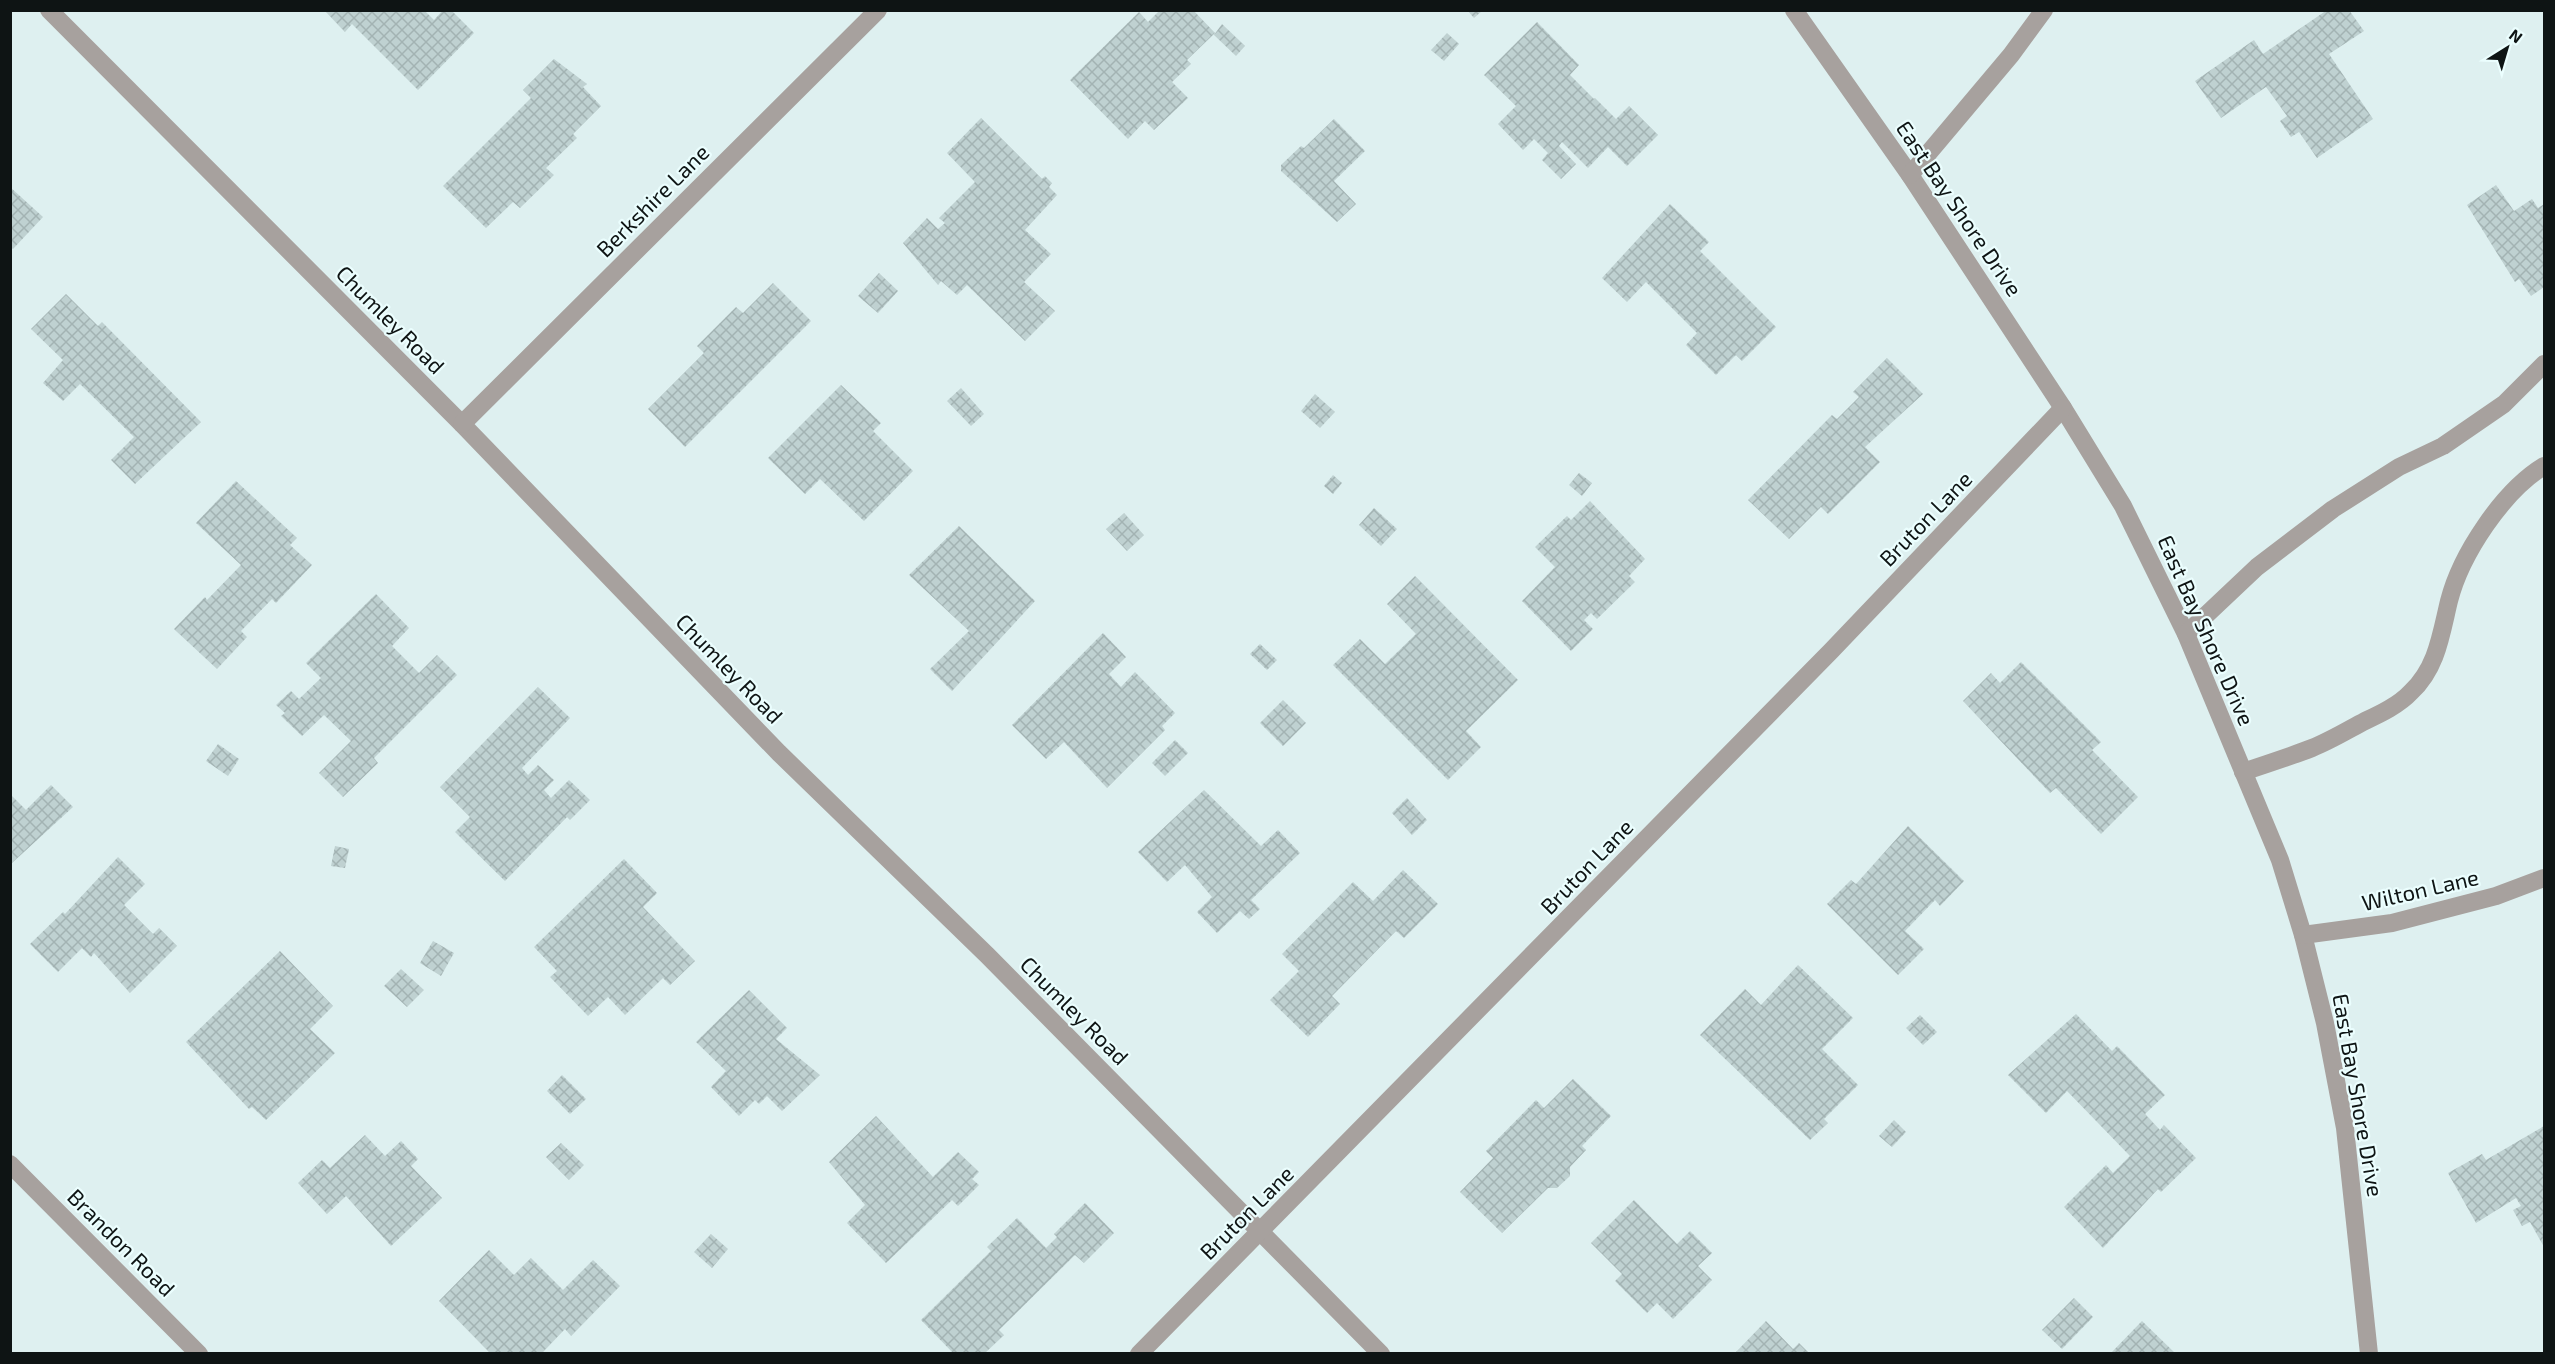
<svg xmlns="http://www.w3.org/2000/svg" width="2555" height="1364" viewBox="0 0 2555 1364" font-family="'Exo 2',sans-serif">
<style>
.building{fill:url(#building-cross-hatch)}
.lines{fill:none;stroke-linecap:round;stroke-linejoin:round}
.minor{stroke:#a7a19e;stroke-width:18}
.labels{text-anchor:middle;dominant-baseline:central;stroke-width:4.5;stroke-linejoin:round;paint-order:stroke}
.street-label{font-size:22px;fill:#0e1414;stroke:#ebfefe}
</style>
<defs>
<pattern id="building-cross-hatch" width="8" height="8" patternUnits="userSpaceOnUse" patternTransform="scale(1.5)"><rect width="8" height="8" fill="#bfd1d1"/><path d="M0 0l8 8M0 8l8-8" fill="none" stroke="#a3b3b3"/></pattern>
</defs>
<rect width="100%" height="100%" fill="#def0f0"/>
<g class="building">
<polygon points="324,10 424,10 434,20 443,10 451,10 474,33 418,90 352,24 345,32"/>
<polygon points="1160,10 1193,10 1215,33 1187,60 1191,64 1172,82 1188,98 1154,130 1145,121 1128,139 1070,80 1139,12 1148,22"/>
<polygon points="1467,10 1483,10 1474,18"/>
<polygon points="2327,10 2349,10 2364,31 2329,54 2373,119 2317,158 2299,132 2291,137 2280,121 2287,116 2266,87 2221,118 2195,81 2254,40 2263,54"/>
<polygon points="1537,22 1579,65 1570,75 1594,99 1595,98 1616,119 1629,106 1658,135 1627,166 1608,147 1588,168 1562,142 1559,146 1576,164 1561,179 1542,160 1548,153 1534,139 1523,150 1498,124 1516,106 1484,75"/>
<polygon points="1222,24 1245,46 1236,56 1214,35"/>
<polygon points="1447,33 1459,44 1444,61 1431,50"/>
<polygon points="554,59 587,84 583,87 601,106 573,134 577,138 546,168 554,175 520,208 513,202 486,228 443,186 531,98 523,90"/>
<polygon points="981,118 1042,179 1045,176 1052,183 1049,187 1057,195 1025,230 1051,254 1024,282 1055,311 1025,341 967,285 957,295 941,281 938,285 903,243 927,218 938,229 945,223 939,218 975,182 947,153"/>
<polygon points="1334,119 1365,151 1334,181 1356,204 1337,222 1281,171 1281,165 1301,146 1304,148"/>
<polygon points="2496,185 2514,211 2532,199 2538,208 2544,204 2544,287 2531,296 2519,279 2515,282 2467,205"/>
<polygon points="10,187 43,217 13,249 10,247"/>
<polygon points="1670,204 1709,242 1700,251 1776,327 1742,361 1736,355 1716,375 1686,345 1697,333 1646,282 1627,302 1602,278"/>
<polygon points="879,273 898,291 878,313 858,296"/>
<polygon points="773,283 811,321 685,447 648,409 704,353 697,346 736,307 743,313"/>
<polygon points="66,294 98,326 102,322 201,422 135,484 111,460 134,437 80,384 63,401 43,383 63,360 31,329"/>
<polygon points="1887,358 1923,394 1865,447 1880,462 1828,514 1821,507 1789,539 1748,500 1832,415 1837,419 1859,397 1853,392"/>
<polygon points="841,385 881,423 873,431 913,471 864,521 820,479 805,494 768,458"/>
<polygon points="961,388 984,414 971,426 947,401"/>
<polygon points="1315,394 1335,412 1320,428 1301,411"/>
<polygon points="1579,473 1592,483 1582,496 1569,485"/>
<polygon points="1333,475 1342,483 1333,494 1324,486"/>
<polygon points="236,481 297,538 290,545 312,565 276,603 272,599 241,631 247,637 217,669 174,629 205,597 207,600 241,565 196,523"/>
<polygon points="1590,501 1645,559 1629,576 1635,582 1597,619 1591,613 1584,620 1593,629 1571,651 1522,601 1555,567 1535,547 1567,516 1571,520"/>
<polygon points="1374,508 1397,529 1381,546 1359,525"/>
<polygon points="1124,513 1144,535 1127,551 1106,529"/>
<polygon points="959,526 1035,601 952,691 930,669 969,631 909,575"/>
<polygon points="1415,576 1518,680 1466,731 1481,747 1448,780 1333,665 1360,639 1385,664 1416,634 1387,604"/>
<polygon points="376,594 409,628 392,646 419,673 437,655 457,675 374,758 378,763 343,797 319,773 351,741 324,715 302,736 281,716 285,713 276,705 291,691 299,699 321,678 306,663"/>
<polygon points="1103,633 1126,657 1109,674 1121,687 1135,672 1175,713 1162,726 1165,730 1107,788 1064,742 1046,759 1012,725"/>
<polygon points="1260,644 1277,660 1267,670 1250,654"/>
<polygon points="2021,662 2101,742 2092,750 2138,797 2101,834 2056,788 2050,793 1963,701 1991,673 2000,683"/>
<polygon points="538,687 570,718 522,768 528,775 538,765 554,780 544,790 551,798 569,780 590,800 570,820 567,817 505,881 455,832 470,817 440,787"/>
<polygon points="1283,700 1306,723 1283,746 1260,723"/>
<polygon points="1175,740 1188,753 1165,776 1152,763"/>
<polygon points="218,744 239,759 228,776 206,761"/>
<polygon points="51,785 73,807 12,863 10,794 26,810"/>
<polygon points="1204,790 1261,846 1278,830 1300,853 1251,900 1260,909 1249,919 1240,911 1217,933 1197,912 1212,897 1185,865 1167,882 1138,852"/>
<polygon points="1407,798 1427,820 1412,835 1392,813"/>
<polygon points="1908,826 1964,881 1940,906 1935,900 1905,931 1924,949 1898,975 1827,904 1851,880 1856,884"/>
<polygon points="335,846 349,849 345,868 331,866"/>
<polygon points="118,857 145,884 124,905 153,934 159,928 177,946 130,993 94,953 91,957 82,948 58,972 30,944 63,912 65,914"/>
<polygon points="624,859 657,893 643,907 695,961 670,985 663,978 625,1015 608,997 588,1016 550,977 557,971 534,947"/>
<polygon points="1403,870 1438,904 1404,938 1396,931 1332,996 1340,1004 1308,1037 1270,1000 1299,971 1282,954 1353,882 1373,901"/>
<polygon points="433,941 454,953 441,976 420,963"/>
<polygon points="280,951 333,1006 310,1029 335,1053 266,1120 252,1107 249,1109 186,1042"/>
<polygon points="1798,965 1853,1018 1822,1049 1858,1085 1824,1119 1828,1123 1810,1140 1700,1035 1745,989 1761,1005"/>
<polygon points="401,969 424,990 407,1007 384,986"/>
<polygon points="749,990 787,1028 776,1039 820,1075 782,1111 767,1096 759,1104 755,1100 739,1116 711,1087 726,1071 696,1042"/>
<polygon points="2076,1014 2112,1051 2117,1046 2165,1095 2145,1114 2160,1130 2164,1125 2196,1158 2161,1192 2158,1189 2103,1248 2064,1207 2106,1165 2113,1173 2130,1156 2067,1091 2046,1113 2008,1075"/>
<polygon points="1920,1015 1937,1032 1923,1045 1906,1028"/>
<polygon points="562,1075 586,1099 570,1114 547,1091"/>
<polygon points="1573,1079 1611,1116 1582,1146 1586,1150 1570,1167 1570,1176 1557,1188 1548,1188 1502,1233 1460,1192 1493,1158 1486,1151 1536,1100 1544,1108"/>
<polygon points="876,1116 933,1177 958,1152 979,1172 972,1179 979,1185 958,1206 952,1200 886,1263 847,1223 865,1205 829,1162"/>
<polygon points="1894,1120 1906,1132 1892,1147 1879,1136"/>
<polygon points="2544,1126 2544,1247 2530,1222 2522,1226 2513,1210 2521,1206 2516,1198 2476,1223 2448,1173 2482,1154 2486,1160"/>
<polygon points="365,1135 385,1156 401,1141 418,1159 411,1166 442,1198 391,1246 346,1196 327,1214 298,1183 322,1160 330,1168"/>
<polygon points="561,1143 584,1165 569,1180 546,1157"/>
<polygon points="1634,1200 1677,1244 1690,1231 1712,1253 1698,1266 1712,1280 1673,1319 1657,1303 1647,1313 1615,1281 1622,1274 1591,1243"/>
<polygon points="1085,1203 1114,1233 1084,1263 1075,1255 999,1330 1004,1335 984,1354 954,1354 921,1320 991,1251 987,1247 1017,1218 1046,1248 1057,1237 1054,1234"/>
<polygon points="711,1234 728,1249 712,1268 694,1252"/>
<polygon points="489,1250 514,1275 531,1258 563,1290 593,1260 620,1286 571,1336 565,1329 541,1354 491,1354 439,1301"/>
<polygon points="2074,1298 2093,1317 2062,1349 2042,1330"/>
<polygon points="1766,1321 1793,1349 1799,1343 1810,1354 1734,1354"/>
<polygon points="2142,1321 2176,1354 2110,1354"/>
</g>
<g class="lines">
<g class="minor">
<polyline points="49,10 462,424 779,753 987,955 1381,1354"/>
<polyline points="1794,10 1910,175 2063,408 2123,506 2186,634 2280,860 2303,935 2325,1023 2345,1128 2369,1354"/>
<polyline points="1910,175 2011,55 2044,10"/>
<polyline points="462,424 878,10"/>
<polyline points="2186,634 2257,567 2333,509 2399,467 2443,446 2504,404 2544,364"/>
<path d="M2243 772C2266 764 2289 757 2312 748 2330 741 2348 730 2365 721 2380 714 2399 705 2411 692 2437 668 2441 634 2449 601 2461 554 2503 491 2544 466"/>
<polyline points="2303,935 2392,923 2496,896 2544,878"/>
<polyline points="10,1164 199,1354"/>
<polyline points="1139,1354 1831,651 2063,408"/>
</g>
</g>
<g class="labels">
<g class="street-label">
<text transform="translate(652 200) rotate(-45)">Berkshire Lane</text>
<text transform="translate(1960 208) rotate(56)">East Bay Shore Drive</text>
<text transform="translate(391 319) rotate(45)">Chumley Road</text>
<text transform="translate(1925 518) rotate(-46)">Bruton Lane</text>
<text transform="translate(2207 630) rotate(66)">East Bay Shore Drive</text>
<text transform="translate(730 668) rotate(46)">Chumley Road</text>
<text transform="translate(1586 866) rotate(-46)">Bruton Lane</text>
<text transform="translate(2420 889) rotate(-13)">Wilton Lane</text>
<text transform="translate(1075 1010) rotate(45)">Chumley Road</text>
<text transform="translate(2359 1095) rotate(80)">East Bay Shore Drive</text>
<text transform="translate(1246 1212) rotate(-45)">Bruton Lane</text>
<text transform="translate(122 1242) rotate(45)">Brandon Road</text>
</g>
</g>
<rect width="2555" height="1364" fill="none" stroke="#0e1414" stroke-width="24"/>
<g transform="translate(2507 48) rotate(37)" stroke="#ebfefe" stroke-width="4.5" paint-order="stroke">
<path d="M0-4.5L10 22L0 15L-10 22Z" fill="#0e1414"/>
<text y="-9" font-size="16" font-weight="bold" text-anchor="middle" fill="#0e1414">N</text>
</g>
</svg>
